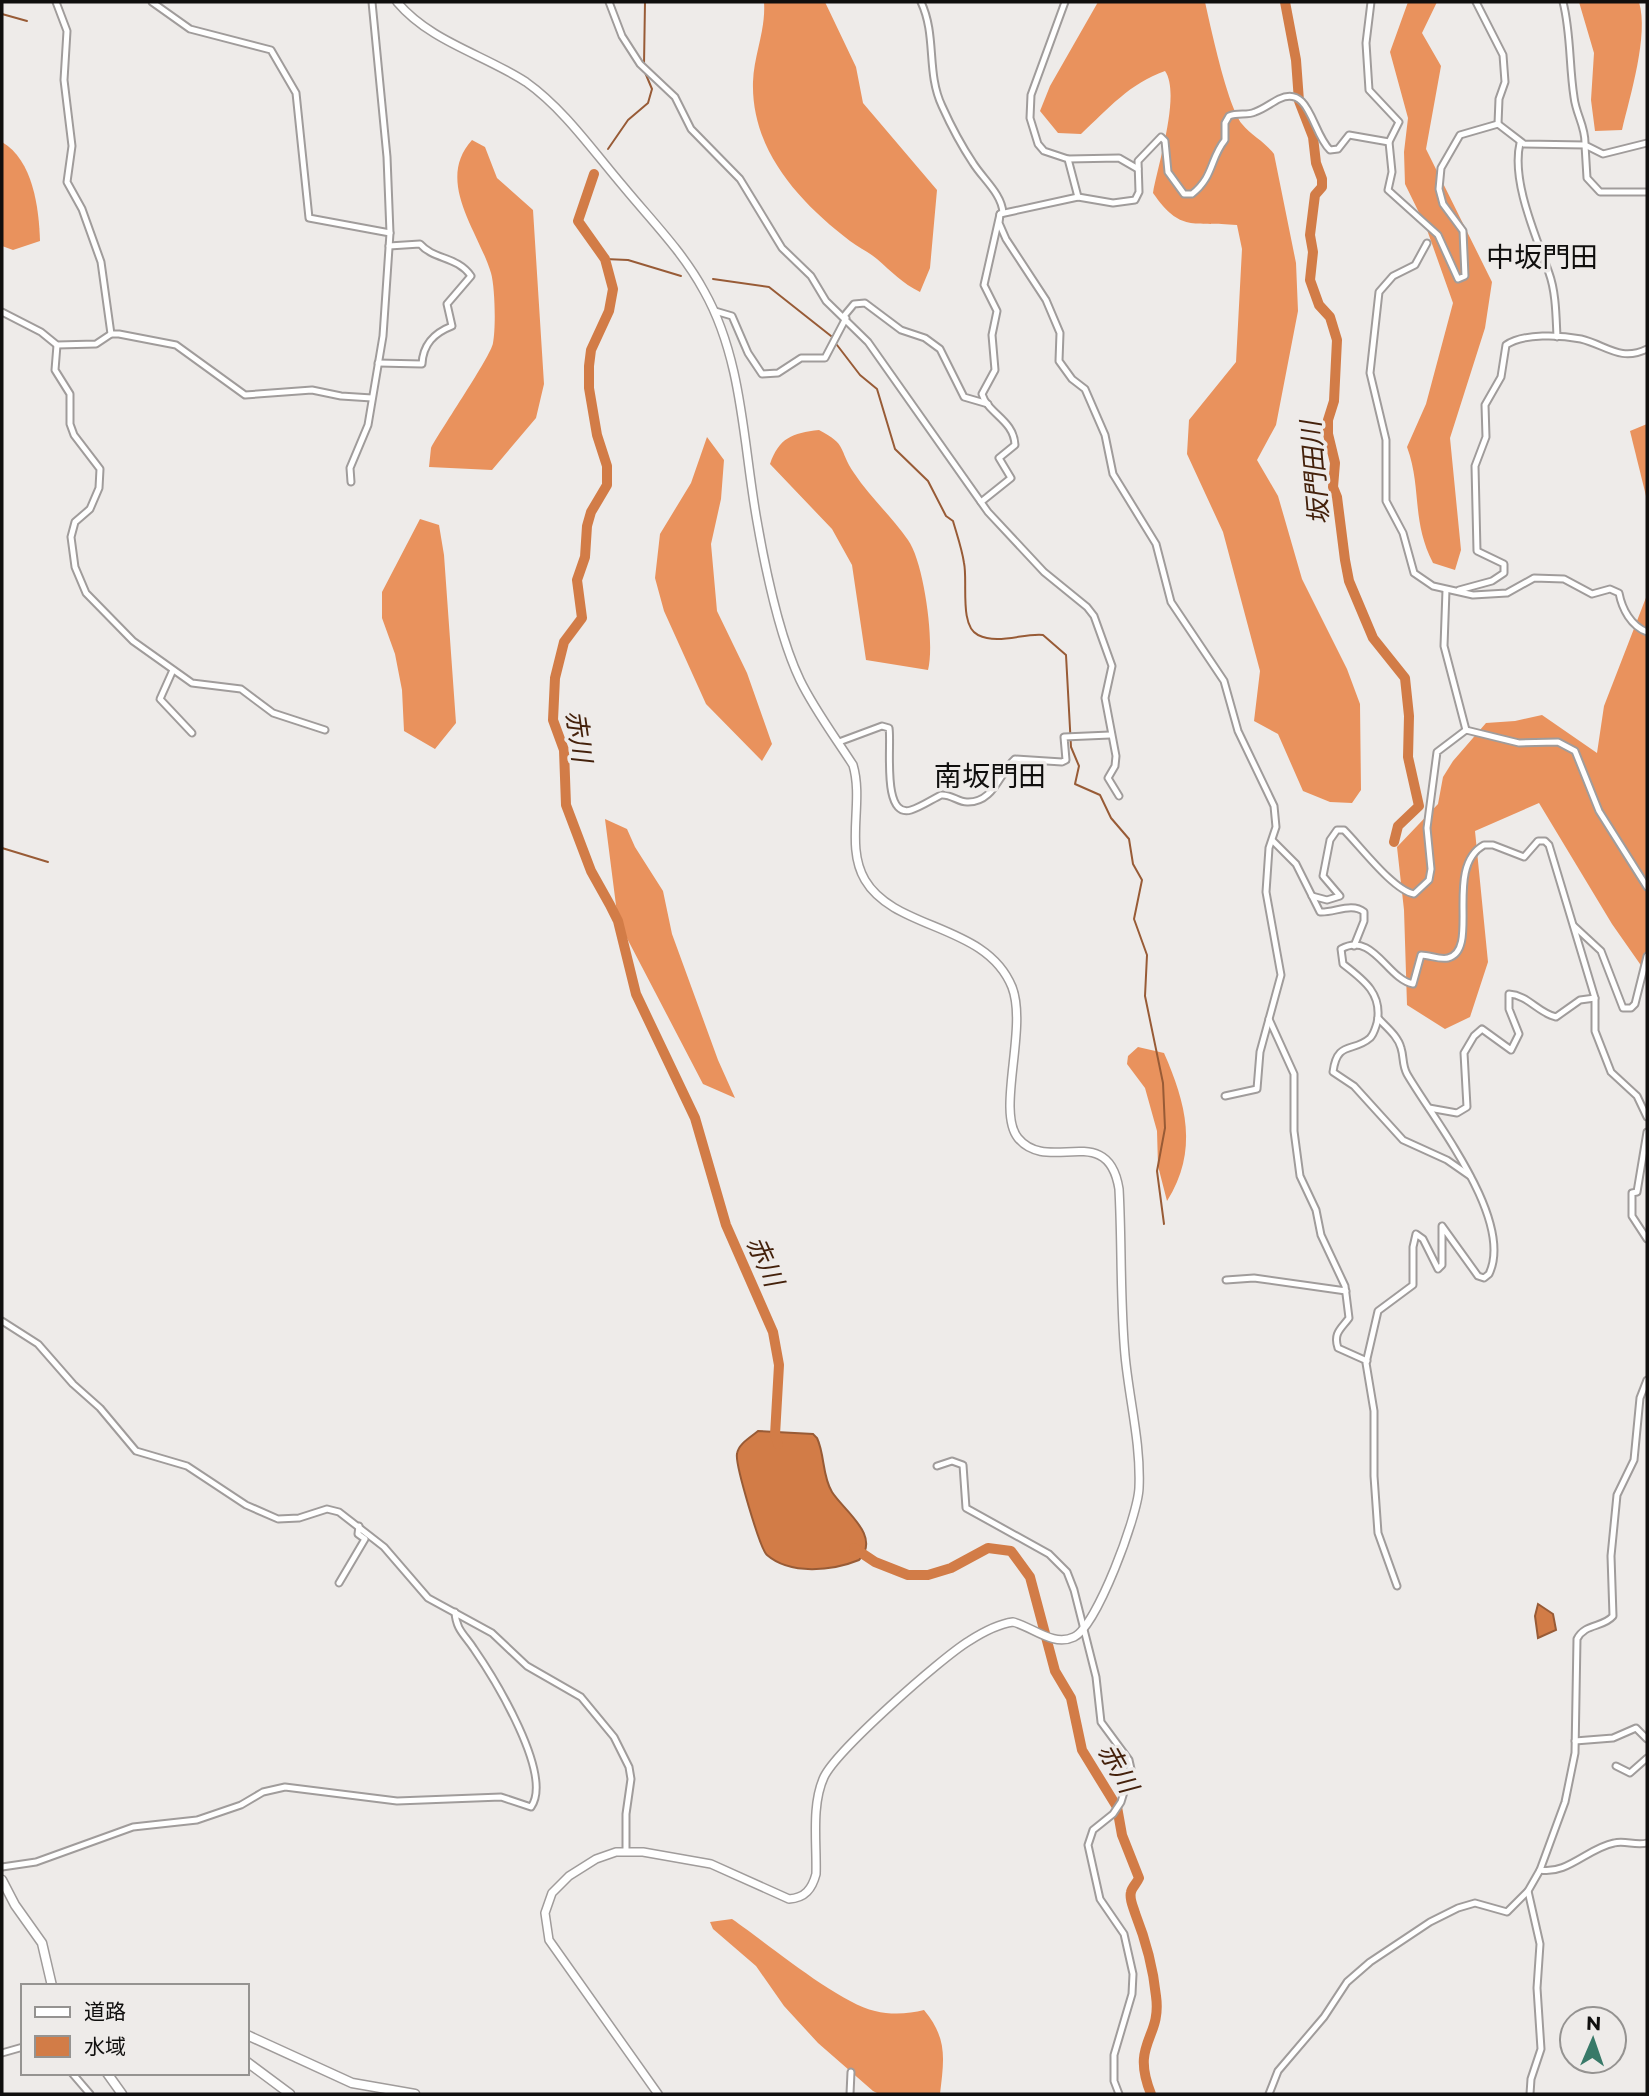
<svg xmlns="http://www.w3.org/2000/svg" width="1649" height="2096" viewBox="0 0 1649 2096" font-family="Montserrat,'Noto Sans JP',sans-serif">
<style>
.forest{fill:#e9925d}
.water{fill:#d27c47;stroke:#985b36;stroke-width:2}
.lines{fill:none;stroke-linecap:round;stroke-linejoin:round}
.stream{stroke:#985b36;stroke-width:2}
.river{stroke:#d27c47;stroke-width:10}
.minor-casing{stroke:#a09c9b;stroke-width:9}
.tertiary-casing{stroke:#a09c9b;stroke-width:10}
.secondary-casing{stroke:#a09c9b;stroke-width:11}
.minor{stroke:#fff;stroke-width:5}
.tertiary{stroke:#fff;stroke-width:7}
.secondary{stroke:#fff;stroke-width:8}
.labels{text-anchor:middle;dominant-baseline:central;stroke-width:7;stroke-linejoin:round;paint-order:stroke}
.water-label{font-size:26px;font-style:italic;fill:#44210b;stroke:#eeebe9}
.quarter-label{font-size:28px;fill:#100f0e;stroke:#eeebe9}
</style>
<rect width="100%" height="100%" fill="#eeebe9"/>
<g class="forest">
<path d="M764 2H825L856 67 863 103 937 190 930 268 920 292C902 283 892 272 877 259 869 252 859 248 850 241 799 202 751 150 753 82 754 54 766 30 764 2Z"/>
<path d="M1098 2H1205C1211 28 1227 104 1242 124 1251 135 1265 142 1274 154L1296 263 1298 311 1276 425 1257 460 1278 496 1302 579 1347 669 1360 704 1361 790 1352 803 1330 802 1303 791 1278 734 1254 721 1260 671 1223 532 1187 454 1189 420 1236 362 1242 249 1237 225C1192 221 1181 233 1153 193 1158 164 1181 94 1165 71 1130 83 1108 109 1081 134L1058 133 1040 111 1050 86Z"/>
<path d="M1408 2H1437L1422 33 1441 66 1426 149 1492 282 1485 328 1450 438 1461 550 1455 570 1433 563C1411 520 1422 488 1407 447L1426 404 1453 303 1426 227 1405 184 1404 152 1408 118 1390 52Z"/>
<path d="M1579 2H1639C1649 35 1630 96 1622 130L1595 131 1591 100 1594 53Z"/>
<path d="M472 140 485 147 497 178 533 210 544 384 536 418 492 470 429 467 431 448C441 429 491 356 493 343 496 328 495 287 491 273 478 230 435 181 472 140Z"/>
<path d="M2 142C33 160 39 208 40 241L13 250 2 246Z"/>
<polygon points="1647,424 1647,500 1630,431"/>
<path d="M819 430C848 445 838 449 854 473 870 497 892 517 908 540 924 562 935 644 928 670L866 660 852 565 832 529 770 464C779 438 792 433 819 430Z"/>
<polygon points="707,437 724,460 721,499 711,544 717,611 747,673 772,744 762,761 706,704 664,611 655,578 660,534 691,483"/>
<polygon points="420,519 439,525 444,555 456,723 435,749 404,731 402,690 395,654 382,618 382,592"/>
<polygon points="1647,595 1647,974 1612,924 1539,803 1475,831 1488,962 1470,1017 1445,1029 1407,1005 1404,910 1397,847 1438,804 1443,777 1453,761 1486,723 1515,721 1542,715 1597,753 1604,706"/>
<polygon points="605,819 627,829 635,847 663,891 672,934 718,1060 735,1098 703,1084 618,921"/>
<path d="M1138 1047 1164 1053C1186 1103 1199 1151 1167 1201L1158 1166 1157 1131 1145 1088 1127 1064 1128 1056Z"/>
<path d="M732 1919C767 1943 837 2002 875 2011 891 2015 909 2014 924 2010 948 2039 944 2059 940 2094H879L873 2091 818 2043 784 2006 756 1966 713 1929 710 1922Z"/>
</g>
<g class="water">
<path d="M758 1431 813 1434 817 1438C825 1455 822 1476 832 1492 844 1511 882 1536 859 1560 832 1571 790 1575 767 1555 760 1549 735 1464 737 1454 738 1444 751 1437 758 1431Z"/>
<polygon points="1538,1604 1553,1614 1556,1630 1538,1638 1535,1616"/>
</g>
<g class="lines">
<g class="stream">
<polyline points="2,14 27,21"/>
<polyline points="644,65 645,2"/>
<polyline points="608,149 628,120 648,103 652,89 644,70"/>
<polyline points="605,259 628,260 681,276"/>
<polyline points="713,279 769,287 831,336"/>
<path d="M837 345 860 375 877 389 895 449 928 481 946 516 953 521C957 535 962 549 964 563 968 581 959 626 978 635 998 645 1023 633 1043 635L1066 655 1071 747 1079 766 1075 784 1100 795 1111 818 1129 839 1133 864 1142 880 1134 919 1147 955 1145 996 1163 1083 1165 1128 1157 1171 1164 1224"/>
<polyline points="2,848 48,862"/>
</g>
<g class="river">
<polyline points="1285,2 1296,60 1299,101 1313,137 1316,163 1322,179 1322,187 1315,195 1310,235 1313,252 1310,280 1319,305 1330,317 1337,340 1334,401 1328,420 1328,434 1335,463 1333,487 1337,497 1345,560 1349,581 1373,638 1405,678 1409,716 1408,757 1419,806 1398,826 1394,842"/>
<polyline points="594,174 578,221 605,259 613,289 609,311 591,350 589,366 589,388 597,435 607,466 607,485 591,512 587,526 585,557 577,580 582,618 564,642 555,678 553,720 564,750 566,805 591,871 610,905 618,921 636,994 695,1118 726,1225 773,1332 779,1365 775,1435 778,1444"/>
<path d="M854 1548 875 1562 908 1575H928L951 1568 988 1548 1011 1551 1030 1577 1055 1671 1071 1698 1082 1750 1117 1807 1122 1835 1139 1878C1137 1883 1132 1887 1131 1892 1129 1899 1133 1906 1135 1913 1146 1941 1153 1966 1156 1996 1162 2039 1130 2042 1151 2094"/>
</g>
<g class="minor-casing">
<g id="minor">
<polyline points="56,2 67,31 64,80 72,146 67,182 82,209 101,262 111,334"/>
<polyline points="152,2 190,29 271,50 296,93 309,218 390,233"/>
<polyline points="609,2 622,36 640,64 675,97 691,129 740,179 782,248 811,276 826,301 868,342 988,512 1044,572 1087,607 1094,616 1112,666 1105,698 1116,756 1115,766 1108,778 1119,796"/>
<path d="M921 2C937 36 926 72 942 106 951 126 961 145 973 163 983 179 1002 194 1003 213"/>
<polyline points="1065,2 1031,95 1030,118 1038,144 1044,151 1068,159 1078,197"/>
<polyline points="1371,2 1366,43 1369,90 1399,122 1389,142 1392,172 1388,190 1438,235 1458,279 1465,276 1463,231 1443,204 1439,189 1441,168 1460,135 1498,124"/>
<polyline points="1476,2 1503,55 1505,82 1499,99 1498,124"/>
<path d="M1563 2C1571 33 1569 65 1574 97 1576 115 1586 127 1585 145L1603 154 1647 143"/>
<polyline points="1498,124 1524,144 1585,145 1587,178 1600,192 1647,192"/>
<path d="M1520 143C1511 181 1536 236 1549 273 1556 292 1556 317 1557 337"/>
<polyline points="1068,159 1119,158 1138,169"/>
<polyline points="1000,214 999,223 1006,239 1046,300 1060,333 1059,361 1072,379 1085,389 1105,435 1113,474 1156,544 1171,602 1224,681 1238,731 1274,806 1276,827 1269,848 1266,892 1281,975 1260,1052 1257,1089 1225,1096"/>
<path d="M1427 243 1415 265 1393 276 1379 292 1370 373 1386 440V501L1403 533 1414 573 1433 586 1473 595 1507 593 1534 578 1564 579 1592 594 1610 589 1619 593C1622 609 1631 626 1647 632"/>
<polyline points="715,311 732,316 748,353 762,374 778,373 801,358 825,358 846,318"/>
<polyline points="2,312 41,332 57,345 96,344 111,334 119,334 176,345 245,395 312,390 341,396 372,398"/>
<polyline points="844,316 854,304 865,303 901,330 925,338 940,349 964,397 988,404"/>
<polyline points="57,345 55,370 70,394 70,424 74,435 100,469 99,488 90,509 75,522 71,537 75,567 86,593 133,641 192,683 241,689 273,713 325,730"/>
<path d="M378 363 422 364C423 344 434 333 452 326L447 304 471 276C457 256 434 260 420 244L389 246"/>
<polyline points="351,482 350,468 368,425 383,336 390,233 387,157 372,2"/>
<path d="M981 502 1011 478 999 458 1015 445C1014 420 988 414 982 394L995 370 992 335 997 311 984 285 1000 214 1078 197 1113 203 1135 200 1139 192 1138 161 1161 137 1165 141 1168 172 1184 194H1192C1214 177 1210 158 1225 140V123L1229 116C1238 112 1247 116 1255 112 1264 109 1271 103 1279 99 1310 84 1312 133 1330 150L1338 149 1349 135 1389 142"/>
<polyline points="1446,590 1444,646 1466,730"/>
<path d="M1459 590 1492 581 1504 573V564L1477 551 1475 466 1486 437 1485 405 1501 377 1506 345C1523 333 1561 335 1581 339 1606 345 1620 362 1647 349"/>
<polyline points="173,670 160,699 192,733"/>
<polyline points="1466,730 1519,743 1558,742 1575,751 1599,811 1647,887"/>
<path d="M839 742 882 726 889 728C892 743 881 819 911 810 921 807 931 800 941 795 951 794 958 802 967 802 994 803 999 773 1015 759L1062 762 1066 760 1064 737 1110 735"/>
<path d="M1273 841 1296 864 1320 912C1334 913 1352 902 1364 912V921L1354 946"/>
<path d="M1312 896 1327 900 1340 896 1323 876 1330 840 1337 830H1344C1361 847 1393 890 1414 894L1429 880 1431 869 1427 828 1437 752 1466 730"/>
<polyline points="1574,926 1601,951 1623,1008 1631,1008 1635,1004 1647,956"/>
<path d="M1378 1018C1386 1027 1398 1036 1401 1048 1404 1057 1402 1065 1407 1074 1433 1119 1515 1220 1489 1274L1484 1278 1478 1276 1442 1226V1265L1438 1269 1423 1239 1416 1234 1413 1247V1285L1378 1311 1366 1363 1374 1411V1476L1378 1533 1397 1586"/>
<path d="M1269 1019 1294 1074V1131L1300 1176 1316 1210 1321 1235 1345 1286 1349 1318C1341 1329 1333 1333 1338 1348L1367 1361"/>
<path d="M1429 1108 1457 1113 1467 1107 1464 1053 1474 1036 1482 1029 1511 1050 1519 1034 1509 1009V994C1528 995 1538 1013 1556 1017L1580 1000 1595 998"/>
<polyline points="1647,1132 1637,1192 1632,1193 1632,1216 1647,1239"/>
<path d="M1470 1176 1447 1160 1403 1140 1354 1086 1333 1072C1337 1040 1353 1053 1370 1038 1374 1034 1375 1029 1377 1023 1383 994 1364 980 1343 964L1341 949C1373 931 1387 979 1413 984L1421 955C1430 955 1439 960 1448 958 1481 950 1443 867 1484 845H1493L1524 857 1538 841H1545L1549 845 1595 998V1031L1611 1072 1637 1096 1647 1117"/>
<polyline points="1226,1280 1254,1278 1346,1291"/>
<polyline points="2,1321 38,1344 73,1384 100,1408 136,1451 187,1466 246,1505 278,1519 299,1518 327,1509 339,1512 384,1547 428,1598 492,1633 527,1666 581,1697 614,1737 629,1767 631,1779 626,1814 626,1851"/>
<polyline points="937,1466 952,1461 963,1465 966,1508 1049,1554 1067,1572 1074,1590 1096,1677 1101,1722 1129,1760 1131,1769 1121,1802 1113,1814 1093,1830 1088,1845 1100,1899 1124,1934 1133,1974 1132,1994 1114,2055 1114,2081 1119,2094"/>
<polyline points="339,1583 365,1539 358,1534 359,1526"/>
<polyline points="1575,1741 1613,1738 1636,1728 1647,1739"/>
<polyline points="1616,1766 1630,1773 1647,1758"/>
<path d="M2 1867 36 1862 133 1827 197 1820 241 1805 263 1792 285 1787 397 1801 501 1797 531 1807C554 1775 494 1678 474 1649 465 1635 456 1630 455 1612"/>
<path d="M1540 1870C1567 1875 1588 1848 1614 1843 1625 1840 1635 1846 1647 1843"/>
<polyline points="2,2053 23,2047"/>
<polyline points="72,2073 90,2094"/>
<polyline points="850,2094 851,2072"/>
<polyline points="1269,2094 1278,2071 1324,2017 1347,1982 1370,1962 1430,1922 1458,1908 1475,1903 1507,1912 1528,1891"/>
<path d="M1530 2094 1531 2079 1541 2049 1537 1988 1540 1944 1528 1891 1540 1870 1565 1802 1575 1753 1577 1639C1585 1623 1603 1628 1613 1616L1611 1556 1617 1495 1634 1460 1640 1398 1647 1380"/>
</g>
</g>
<g class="tertiary-casing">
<path id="tertiary" d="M397 2C431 42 483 54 526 82 564 109 593 151 623 186 651 220 683 252 704 291 743 360 743 444 757 521 765 567 780 638 800 680 814 709 835 737 853 765 864 802 845 846 865 880 895 931 986 923 1012 987 1028 1028 996 1111 1018 1138 1048 1175 1108 1120 1119 1189 1122 1244 1120 1300 1125 1355 1129 1399 1141 1443 1139 1488 1138 1515 1097 1626 1074 1637 1053 1647 1033 1627 1013 1622 998 1624 983 1632 969 1641 941 1658 837 1750 824 1777 811 1805 817 1844 816 1874 812 1889 805 1898 789 1899L711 1864 643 1852H616L596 1859 569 1876 552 1893 545 1913 549 1940 658 2094"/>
</g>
<g class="secondary-casing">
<g id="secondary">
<polyline points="2,1880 15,1905 42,1943 52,1986"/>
<polyline points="247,2035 352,2083 415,2094"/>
<polyline points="247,2062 290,2094"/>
<polyline points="107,2073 122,2094"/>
</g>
</g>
<use href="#minor" class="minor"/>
<use href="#tertiary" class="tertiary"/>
<use href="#secondary" class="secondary"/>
</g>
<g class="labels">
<g class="water-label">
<text transform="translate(1315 473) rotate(-95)">坂門田川</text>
<text transform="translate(579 736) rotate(82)">赤川</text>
<text transform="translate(765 1261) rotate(66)">赤川</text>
<text transform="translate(1118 1768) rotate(61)">赤川</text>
</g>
<g class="quarter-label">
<text x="1542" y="257">中坂門田</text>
<text x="990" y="776">南坂門田</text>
</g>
</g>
<rect width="1649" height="2096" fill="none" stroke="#100f0e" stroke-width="7"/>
<rect x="21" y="1984" width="228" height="91" fill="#eeebe9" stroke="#959391" stroke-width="2"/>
<rect x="35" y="2007" width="35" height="10" fill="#ffffff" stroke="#959391" stroke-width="2"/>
<text x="84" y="2019" font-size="21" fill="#100f0e">道路</text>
<rect x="35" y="2036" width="35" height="21" fill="#d27c47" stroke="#959391" stroke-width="2"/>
<text x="84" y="2054" font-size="21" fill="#100f0e">水域</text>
<g transform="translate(1593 2040) rotate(2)"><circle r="33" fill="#eeebe9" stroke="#959391" stroke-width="2"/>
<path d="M0-5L12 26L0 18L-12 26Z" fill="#387968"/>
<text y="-10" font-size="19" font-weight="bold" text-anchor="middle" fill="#100f0e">N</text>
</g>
</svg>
